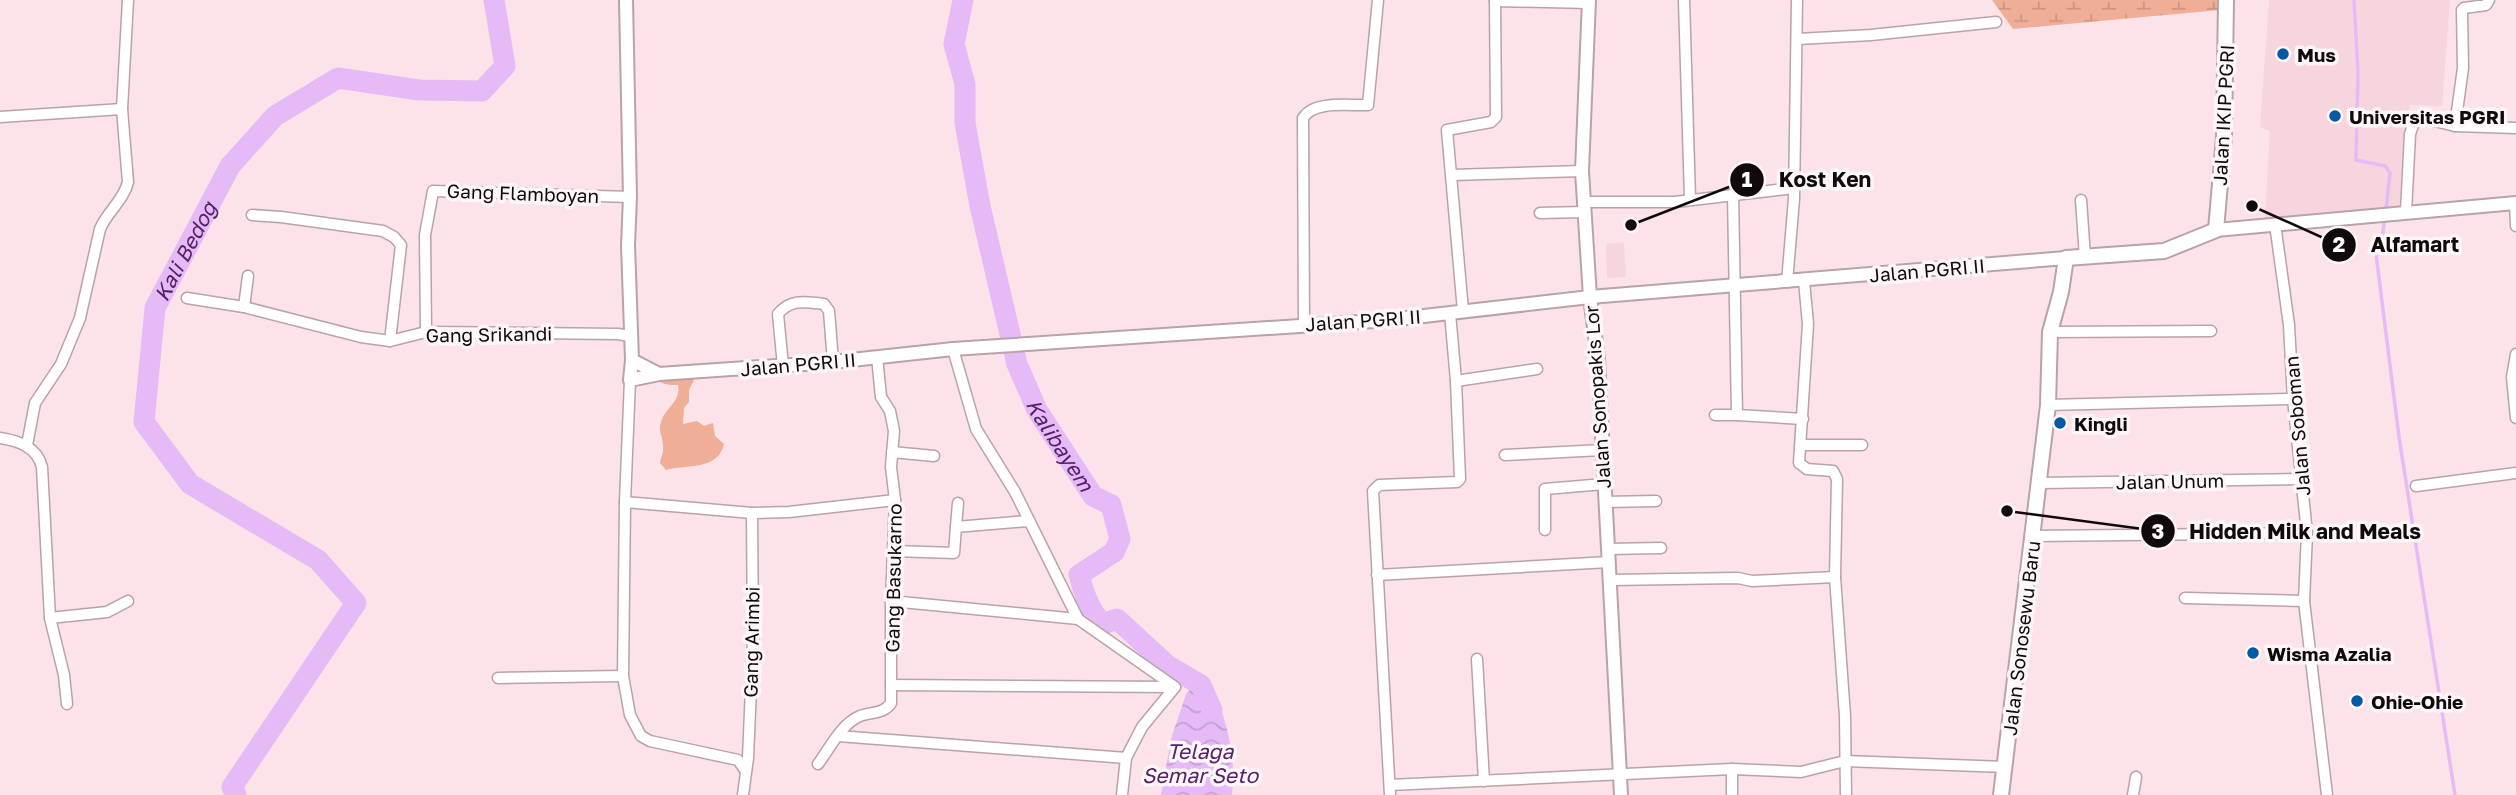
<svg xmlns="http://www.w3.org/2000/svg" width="2516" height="795" viewBox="0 0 2516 795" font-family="'Golos Text',sans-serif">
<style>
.built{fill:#f6d5de}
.grass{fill:#f0ae96}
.wetland{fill:url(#wetland-marsh)}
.water{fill:url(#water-waves)}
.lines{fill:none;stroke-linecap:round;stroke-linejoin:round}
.stream{stroke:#e6baf6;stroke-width:3.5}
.river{stroke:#e6baf6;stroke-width:21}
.minor-casing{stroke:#baa2a9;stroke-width:13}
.tertiary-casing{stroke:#baa2a9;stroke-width:16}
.secondary-casing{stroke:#baa2a9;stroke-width:18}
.minor{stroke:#fff;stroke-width:10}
.tertiary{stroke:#fff;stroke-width:12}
.secondary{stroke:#fff;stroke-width:14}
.poi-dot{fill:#0659a7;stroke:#fcf6f8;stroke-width:2.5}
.labels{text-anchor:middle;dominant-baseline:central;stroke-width:7;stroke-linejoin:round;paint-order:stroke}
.poi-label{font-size:19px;font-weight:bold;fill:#110a0c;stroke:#fcf6f8;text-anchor:start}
.street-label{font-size:19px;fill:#110a0c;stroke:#fcf6f8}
.water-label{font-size:21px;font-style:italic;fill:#562267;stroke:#fcf6f8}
.leader{fill:none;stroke:#110a0c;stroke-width:2.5}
.callout-dot{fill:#110a0c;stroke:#fcf6f8;stroke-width:2.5}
.mark-label{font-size:21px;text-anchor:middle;font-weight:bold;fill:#fff}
.callout-label{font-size:21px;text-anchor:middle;font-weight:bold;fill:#110a0c;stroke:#fcf6f8;stroke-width:7;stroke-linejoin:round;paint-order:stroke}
</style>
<defs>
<pattern id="wetland-marsh" width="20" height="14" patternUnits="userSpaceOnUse" patternTransform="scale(1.75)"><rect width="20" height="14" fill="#f0ae96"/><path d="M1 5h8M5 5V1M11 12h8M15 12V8" fill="none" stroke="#cd9480"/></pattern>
<pattern id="water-waves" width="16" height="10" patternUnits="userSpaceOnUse" patternTransform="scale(1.75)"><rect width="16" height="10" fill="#e6baf6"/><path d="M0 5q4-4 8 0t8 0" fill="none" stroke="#c49fd2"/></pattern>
</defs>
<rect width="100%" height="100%" fill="#fce3ea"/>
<g class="built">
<polygon points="2269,0 2450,0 2442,106 2410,105 2401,210 2264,229 2270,131 2260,127"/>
<polygon points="1624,242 1626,277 1607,278 1606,244"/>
</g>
<path class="grass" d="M653 366 684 368 697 374 689 390V402L684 408 683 424 697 421 704 426 713 423 715 436 724 444C718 471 687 464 666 470L660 463C661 457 664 452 663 446 663 435 657 431 662 419 667 407 681 401 678 385 662 385 654 383 653 366Z"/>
<polygon class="wetland" points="1992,0 2221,0 2220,10 2013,29"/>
<path class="water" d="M1209 678C1225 715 1237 754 1232 795H1161L1171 739 1186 694 1191 688Z"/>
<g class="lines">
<g class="stream">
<polyline points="2354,0 2358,73 2356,160 2385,166 2390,173 2386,210"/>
<polyline points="2385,218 2382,238 2376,241 2376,254 2399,437 2455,795"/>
</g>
<g class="river">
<path id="s1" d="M963 0 954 44 965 84V123L980 206 1017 364 1037 410 1093 496 1111 505 1120 539 1114 552 1079 575C1084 593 1089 610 1103 624L1117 619 1167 665 1201 685 1212 710"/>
<path id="s2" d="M236 795 232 787 356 603 318 560 190 484 144 422 155 308 230 166 275 116 338 78 419 90 482 91 505 66 494 0"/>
</g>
<g class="minor-casing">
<g id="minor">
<polyline points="1684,0 1690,198"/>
<polyline points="1495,1 1589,3"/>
<polyline points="1798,39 1871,35 1996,22"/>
<polyline points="0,117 122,109"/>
<polyline points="2455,126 2463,68 2462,10 2464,8 2486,5 2489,0"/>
<polyline points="1452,175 1582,171"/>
<polyline points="2081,200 2085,257"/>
<polyline points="1585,202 1675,202 1794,188"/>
<polyline points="2515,203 2516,226"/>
<polyline points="2406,212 2410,134 2414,122 2427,119 2455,126 2516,128"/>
<polyline points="1540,213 1584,212"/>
<polyline points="252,215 281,217 383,231 394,237 401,245 390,341"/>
<polyline points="2275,224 2289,325 2293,399 2307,533 2304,601 2327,795"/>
<polyline points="1804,281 1808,324 1799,463 1807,469 1833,471 1837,479 1835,577 1845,716 1846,795"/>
<polyline points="1787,282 1794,199 1797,0"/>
<polyline points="187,298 244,307 361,337 390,341 426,332 618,334 629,336"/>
<polyline points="244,307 248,276"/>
<polyline points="1463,311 1447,130 1491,122 1496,117 1495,0"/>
<path d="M1304 324 1303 118C1314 100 1349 106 1368 105L1378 0"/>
<polyline points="426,332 425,235 433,191 630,197"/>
<polyline points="2050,332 2211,331"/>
<polyline points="953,349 976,429 1015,492 1078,619 1175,687"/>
<polyline points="2516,354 2512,377 2516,418"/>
<path d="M783 366 778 314C791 298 806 302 824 304L829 311 833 362"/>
<polyline points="630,380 625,502 623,676 630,715 641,736 650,741 738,760 745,770"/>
<polyline points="1456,381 1537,369"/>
<polyline points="2048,405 2293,399"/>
<polyline points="1715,415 1737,415 1733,194"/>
<polyline points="1737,415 1803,419"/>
<path d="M0 438C19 441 37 447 42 467L50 618 64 675 67 704"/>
<path d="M27 445 35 403 61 364 80 318 100 229C107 212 124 200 128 182L122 109 128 0"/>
<polyline points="1801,445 1862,445"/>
<polyline points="892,452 934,456"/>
<polyline points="1505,455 1602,450"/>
<polyline points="2039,483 2301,479"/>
<polyline points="2416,486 2516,473"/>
<polyline points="625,502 752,513 789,512 895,500"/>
<polyline points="1605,502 1656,501"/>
<polyline points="956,527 958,503"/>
<polyline points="1545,530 1545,489 1604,484"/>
<polyline points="2033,536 2307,533"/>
<polyline points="1608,549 1661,548"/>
<polyline points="894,551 954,553 956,527 1028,521"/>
<polyline points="1377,575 1609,562"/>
<polyline points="1610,580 1738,578 1752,581 1835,577"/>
<polyline points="2185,598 2304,601"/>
<polyline points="891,601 1078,619"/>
<polyline points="50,618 107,612 128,601"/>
<polyline points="1477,659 1484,781"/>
<polyline points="498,678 623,676"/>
<polyline points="891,685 1174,687"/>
<polyline points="838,736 1126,758"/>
<path d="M818 764C830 748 841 724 860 716 871 712 884 714 891 703V601L895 500 891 467 894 431 890 411 881 397 877 357"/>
<polyline points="1732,769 1732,795"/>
<polyline points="1390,785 1732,769 1801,772 1845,761 2005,767"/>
<polyline points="743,795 748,758 753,641 752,513"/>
<polyline points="1122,795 1126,758 1142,727 1175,687"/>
<polyline points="1390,795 1373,491 1379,485 1457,482 1460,479 1456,381 1450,313"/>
<polyline points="2133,795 2136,777"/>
</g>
</g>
<g class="tertiary-casing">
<g id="tertiary">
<polyline points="626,0 630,197 628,245 632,360 630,380 659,374 833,362 953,349 1389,320 1590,297 2066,258"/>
<polyline points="1589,0 1582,171 1590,297 1598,359 1621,795"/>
<polyline points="2216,230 2516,203"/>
<polyline points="632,360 659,374"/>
</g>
</g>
<g class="secondary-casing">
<polyline id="secondary" points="2001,795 2048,405 2050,332 2061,292 2066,258 2164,251 2216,230 2224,137 2226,0"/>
</g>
<use href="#minor" class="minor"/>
<use href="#tertiary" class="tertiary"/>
<use href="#secondary" class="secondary"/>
</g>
<g class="poi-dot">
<circle cx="2283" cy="54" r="7"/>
<circle cx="2335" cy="116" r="7"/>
<circle cx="2060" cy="423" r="7"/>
<circle cx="2253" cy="653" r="7"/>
<circle cx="2357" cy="701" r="7"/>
</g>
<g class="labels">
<g class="poi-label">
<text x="2297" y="54">Mus</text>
<text x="2349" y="116">Universitas PGRI</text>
<text x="2074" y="423">Kingli</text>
<text x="2267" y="653">Wisma Azalia</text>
<text x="2371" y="701">Ohie-Ohie</text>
</g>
<g class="street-label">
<text transform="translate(2223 115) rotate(-87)">Jalan IKIP PGRI</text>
<text transform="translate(523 193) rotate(2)">Gang Flamboyan</text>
<text transform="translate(1927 270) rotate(-5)">Jalan PGRI II</text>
<text transform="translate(1363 320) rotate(-4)">Jalan PGRI II</text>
<text transform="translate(489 334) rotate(-1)">Gang Srikandi</text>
<text transform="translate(798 364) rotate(-5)">Jalan PGRI II</text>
<text transform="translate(1597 397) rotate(-94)">Jalan Sonopakis Lor</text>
<text transform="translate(2297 426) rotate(-95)">Jalan Soboman</text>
<text transform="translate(2170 481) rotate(-1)">Jalan Unum</text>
<text transform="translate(893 578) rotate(-89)">Gang Basukarno</text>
<text transform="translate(2021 638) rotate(-83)">Jalan Sonosewu Baru</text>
<text transform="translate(751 642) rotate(-89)">Gang Arimbi</text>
</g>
<g class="water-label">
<text stroke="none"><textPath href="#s2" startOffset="693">Kali Bedog</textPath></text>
<text stroke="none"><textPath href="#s1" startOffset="464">Kalibayem</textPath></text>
<text x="1200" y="751">Telaga<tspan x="1200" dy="24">Semar Seto</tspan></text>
</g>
</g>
<path class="leader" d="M1631 225L1747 180M2252 206L2339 245M2007 511L2158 531"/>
<g class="callout-dot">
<circle cx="1631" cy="225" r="7"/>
<circle cx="2252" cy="206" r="7"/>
<circle cx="2007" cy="511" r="7"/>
<circle cx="1747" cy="180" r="18"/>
<circle cx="2339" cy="245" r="18"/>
<circle cx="2158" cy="531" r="18"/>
</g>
<g class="mark-label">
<text x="1747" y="187">1</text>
<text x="2339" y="252">2</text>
<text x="2158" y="539">3</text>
</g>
<g class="callout-label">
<text x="1825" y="187">Kost Ken</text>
<text x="2415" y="252">Alfamart</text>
<text x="2305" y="539">Hidden Milk and Meals</text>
</g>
</svg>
